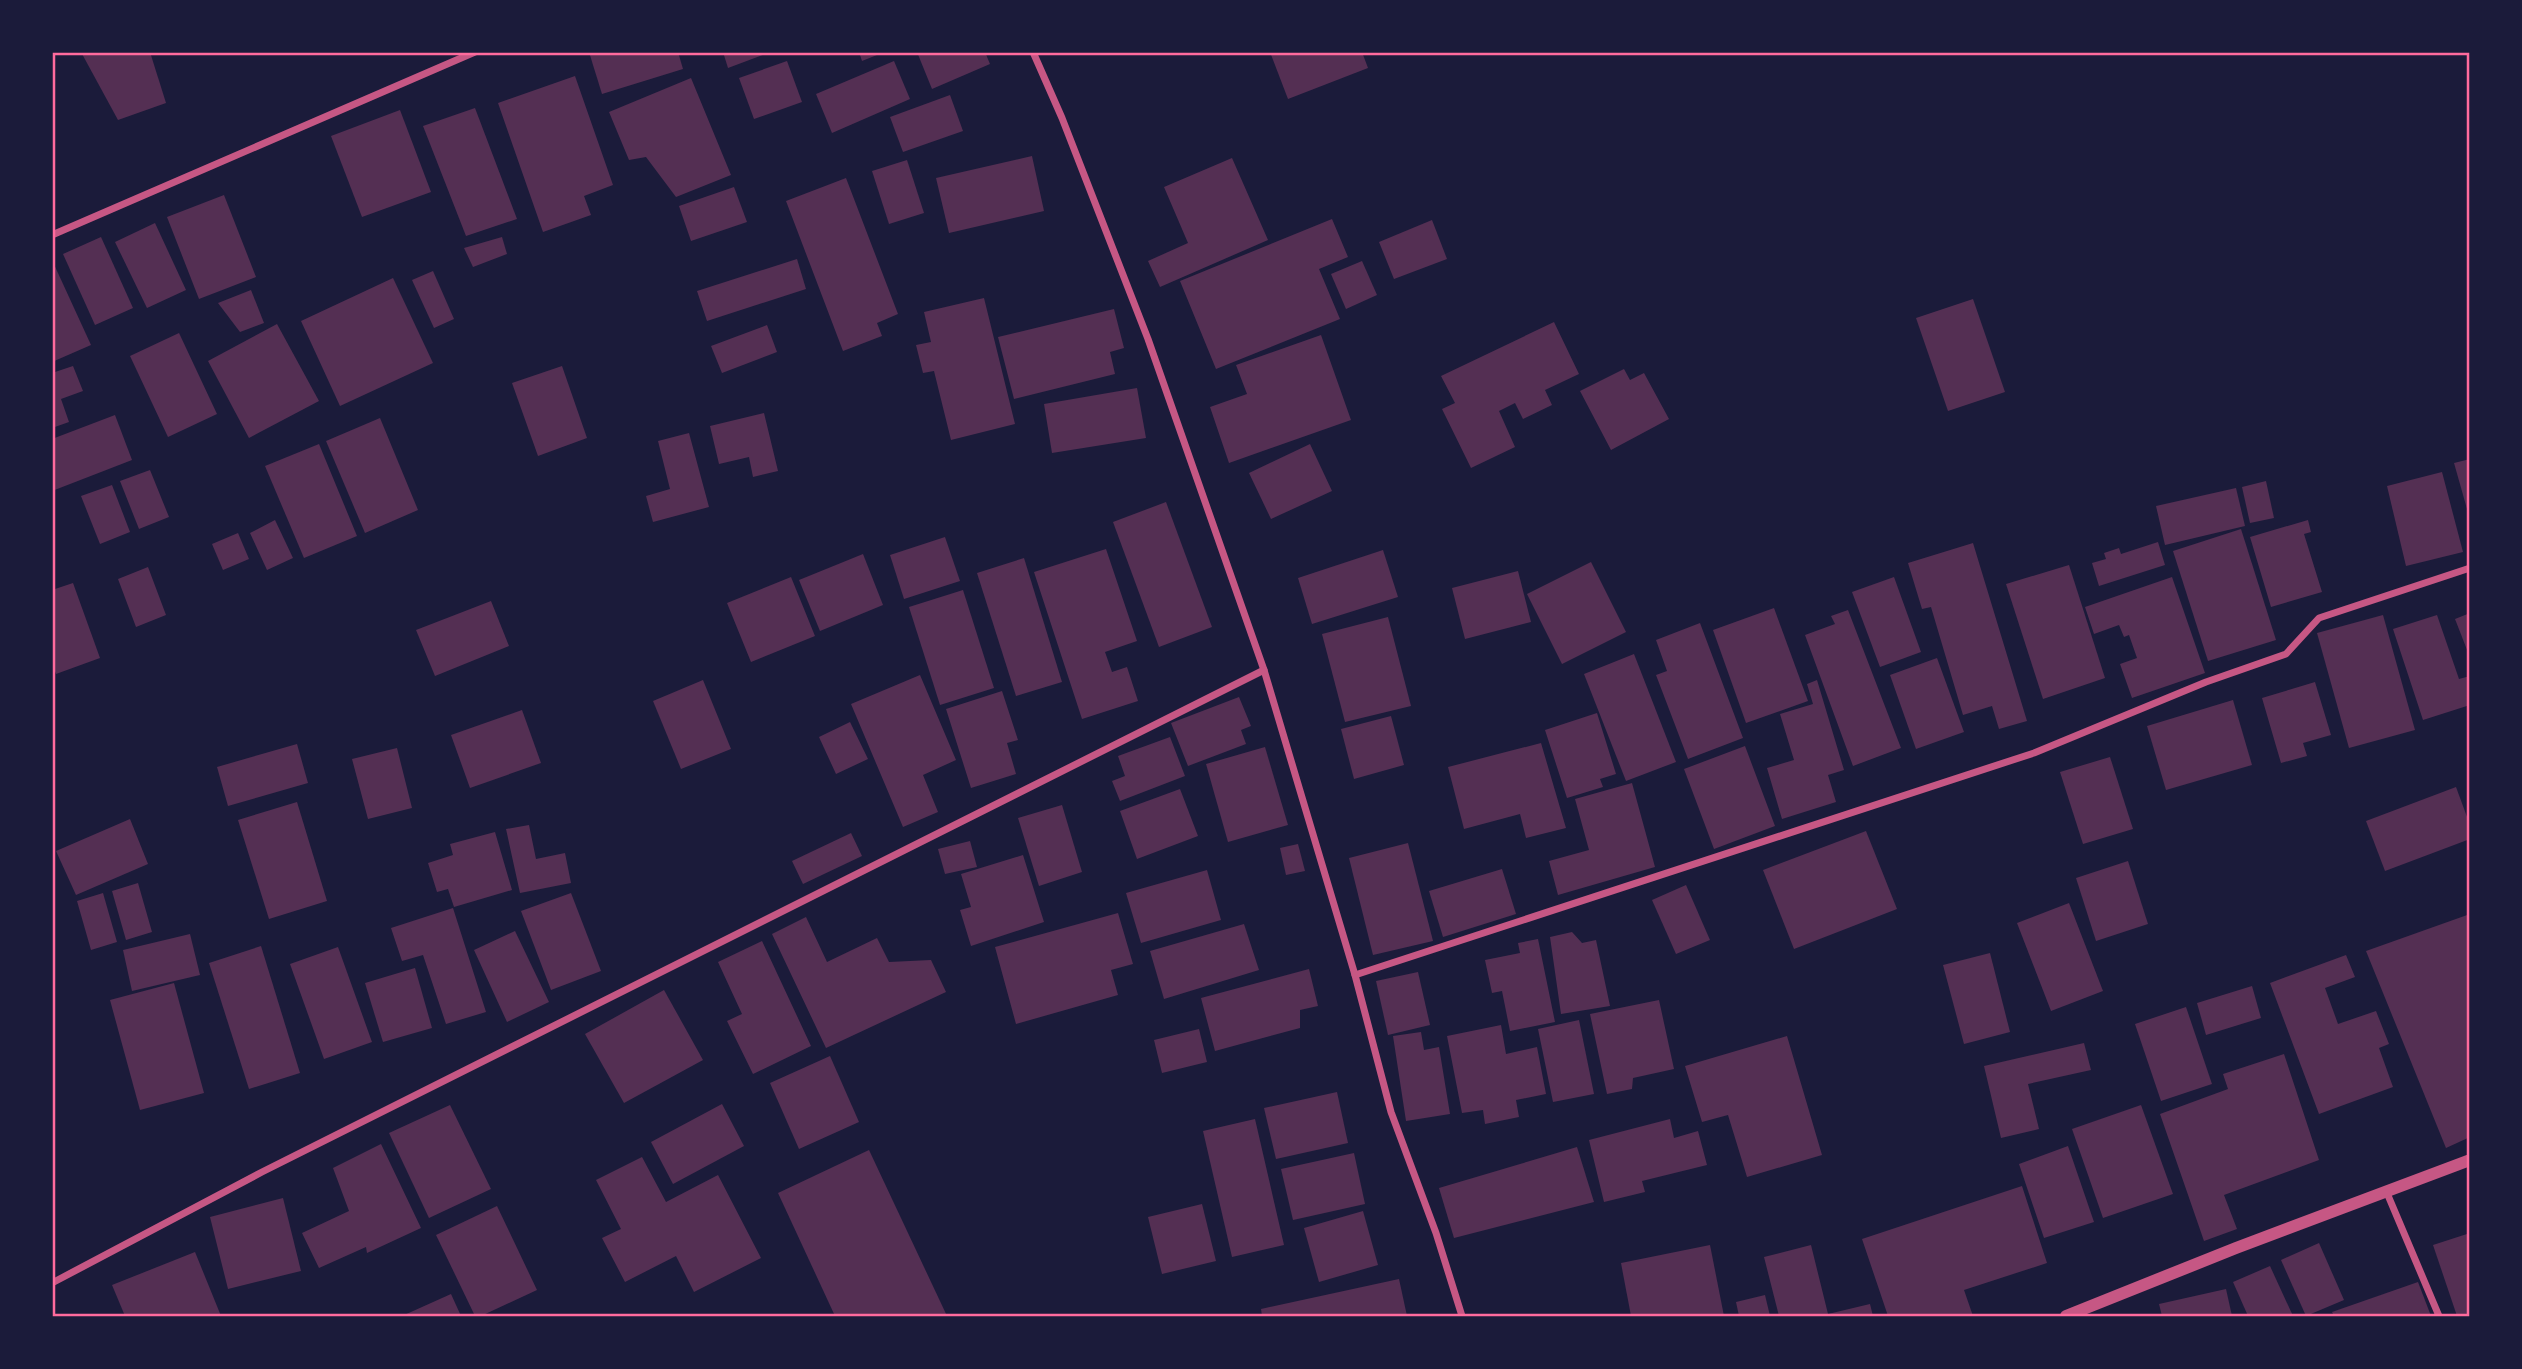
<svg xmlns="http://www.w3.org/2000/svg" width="2522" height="1369" viewBox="0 0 2522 1369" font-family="Helvetica,sans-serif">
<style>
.building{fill:#542f53}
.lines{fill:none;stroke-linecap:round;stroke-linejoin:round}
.minor{stroke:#c65784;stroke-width:7}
.tertiary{stroke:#c65784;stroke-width:12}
.neatline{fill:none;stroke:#ff6b9d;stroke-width:2.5}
</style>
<rect width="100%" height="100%" fill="#1b1b3a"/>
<g class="building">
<polygon points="81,52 150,52 166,103 118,120"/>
<polygon points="589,52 678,52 683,69 602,94"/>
<polygon points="723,52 768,52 768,53 728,68"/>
<polygon points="859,52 882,52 882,53 862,61"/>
<polygon points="917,52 985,52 990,64 932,89"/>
<polygon points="1270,52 1362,52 1368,68 1288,99"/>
<polygon points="787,61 802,102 754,119 739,78"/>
<polygon points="894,61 910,99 832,133 816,94"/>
<polygon points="575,76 613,185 584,196 591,215 543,232 498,103"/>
<polygon points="691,78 731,175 676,197 646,157 629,160 609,112"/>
<polygon points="950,95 963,131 903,152 890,117"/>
<polygon points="475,108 517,219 466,236 423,126"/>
<polygon points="400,110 431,192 362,217 331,136"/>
<polygon points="1032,156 1044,211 949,233 936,178"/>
<polygon points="1232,158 1268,240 1160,287 1148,261 1188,243 1164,187"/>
<polygon points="907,160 924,213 889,224 872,171"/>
<polygon points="846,178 898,314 877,323 882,336 843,351 786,201"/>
<polygon points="734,187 747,222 691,241 679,206"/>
<polygon points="224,195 256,277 199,299 167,217"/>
<polygon points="1332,219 1348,257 1319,269 1340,319 1216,369 1180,281"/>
<polygon points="1432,220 1447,259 1394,279 1379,242"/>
<polygon points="155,223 186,290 147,308 115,242"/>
<polygon points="101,237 133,308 95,325 63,254"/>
<polygon points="502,237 507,254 473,267 464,248"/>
<polygon points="797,259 806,289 707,321 697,291"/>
<polygon points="52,260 91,345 52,362"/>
<polygon points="1362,261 1377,295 1346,309 1331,274"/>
<polygon points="433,271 454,319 434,328 412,280"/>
<polygon points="393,278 433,363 340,406 301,321"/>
<polygon points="251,290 264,323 240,332 218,303"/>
<polygon points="984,298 1015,424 951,440 934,371 923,373 916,345 931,342 924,312"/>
<polygon points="1973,299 2005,392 1948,411 1916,318"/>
<polygon points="1114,309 1124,348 1110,352 1115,374 1014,399 998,337"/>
<polygon points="1554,322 1579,374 1545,390 1552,405 1523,419 1515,403 1499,411 1515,447 1471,468 1442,409 1455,403 1441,376"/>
<polygon points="277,324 319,401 249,438 208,361"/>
<polygon points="767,325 777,352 722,373 711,346"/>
<polygon points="179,333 217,414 168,437 130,356"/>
<polygon points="1321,335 1351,420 1229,463 1210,407 1247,394 1236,365"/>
<polygon points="73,366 83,391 61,399 69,422 52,428 52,373"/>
<polygon points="562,366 587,438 538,456 512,383"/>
<polygon points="1624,369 1630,380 1644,373 1669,419 1611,450 1580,391"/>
<polygon points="1137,388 1146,438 1052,453 1044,404"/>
<polygon points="764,413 778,471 753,477 749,457 719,464 710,426"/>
<polygon points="115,415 132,460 52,491 52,439"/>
<polygon points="380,418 418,510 365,533 326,441"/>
<polygon points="689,433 709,507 653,522 646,496 670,489 658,441"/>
<polygon points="319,444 357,536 304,558 265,466"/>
<polygon points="1310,444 1332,491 1271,519 1249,473"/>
<polygon points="2470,459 2470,516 2469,516 2454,463"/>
<polygon points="150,470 169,517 139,529 120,481"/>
<polygon points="2442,472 2463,552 2406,566 2387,486"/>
<polygon points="2266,481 2274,518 2250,523 2242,487"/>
<polygon points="112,485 130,532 100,544 81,496"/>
<polygon points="2236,488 2245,526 2165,545 2156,506"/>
<polygon points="1166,502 1212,627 1159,647 1113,522"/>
<polygon points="275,520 293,558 267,570 250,533"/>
<polygon points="2308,520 2311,532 2304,534 2322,592 2271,607 2250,537"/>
<polygon points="2241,529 2276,640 2208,661 2173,551"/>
<polygon points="238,533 249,559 223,570 212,544"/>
<polygon points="945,537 960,581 904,599 890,555"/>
<polygon points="2158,542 2165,565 2099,586 2092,563 2106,559 2104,553 2119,548 2121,554"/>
<polygon points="1973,543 2027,721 1999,729 1992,706 1963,715 1931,607 1922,609 1908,563"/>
<polygon points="1106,549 1137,641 1105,652 1112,672 1127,667 1138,701 1082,719 1034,572"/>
<polygon points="1383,550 1398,597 1312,624 1298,578"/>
<polygon points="863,554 883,605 820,631 799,580"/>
<polygon points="1024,558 1062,682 1016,696 977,573"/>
<polygon points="1591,562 1626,632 1562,664 1527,594"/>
<polygon points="2069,565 2105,678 2043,699 2006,584"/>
<polygon points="148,567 166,615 136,627 118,579"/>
<polygon points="1518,571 1531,622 1465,639 1452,588"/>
<polygon points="791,577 815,636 751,662 727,603"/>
<polygon points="1894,577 1921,652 1880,667 1852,592"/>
<polygon points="2172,577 2205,673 2132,698 2120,664 2137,658 2129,635 2124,637 2119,625 2094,634 2085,607"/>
<polygon points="73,583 100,658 56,674 52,663 52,590"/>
<polygon points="963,590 994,688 940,705 909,607"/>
<polygon points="491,601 509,646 435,676 416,630"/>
<polygon points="1774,608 1808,701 1746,723 1713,630"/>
<polygon points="1848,610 1901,748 1853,766 1805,635 1835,624 1831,616"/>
<polygon points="2470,613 2470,655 2469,655 2455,619"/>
<polygon points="2383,615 2415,730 2349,748 2317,633"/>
<polygon points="2437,615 2459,679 2470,676 2470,705 2423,720 2393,629"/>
<polygon points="1388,617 1411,706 1345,722 1322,634"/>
<polygon points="1700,623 1743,738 1688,759 1656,675 1667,671 1656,640"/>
<polygon points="1634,654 1676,762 1626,781 1584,674"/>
<polygon points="1937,658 1964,732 1916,749 1890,675"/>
<polygon points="920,675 956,760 923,775 938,812 903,827 851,704"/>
<polygon points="703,680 731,749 681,769 653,701"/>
<polygon points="1817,680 1844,770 1828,775 1836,802 1782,819 1767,768 1794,760 1780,714 1813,704 1807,684"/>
<polygon points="2315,682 2331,735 2303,743 2307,756 2281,763 2262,698"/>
<polygon points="1002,691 1018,740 1007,743 1016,774 971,788 946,709"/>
<polygon points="1239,697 1251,726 1241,730 1246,744 1188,766 1171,723"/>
<polygon points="2233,700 2252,765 2166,790 2147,726"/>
<polygon points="522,710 541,763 470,788 451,735"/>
<polygon points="1597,713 1616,774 1600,779 1603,787 1567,798 1545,730"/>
<polygon points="1391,716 1404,765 1354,779 1341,729"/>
<polygon points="850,722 868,759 836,774 819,737"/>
<polygon points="1170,737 1185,776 1120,801 1112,781 1125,776 1118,756"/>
<polygon points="1541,743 1566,828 1526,838 1520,814 1464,829 1448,767"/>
<polygon points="297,744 308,783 228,806 217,767"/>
<polygon points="1745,746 1775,826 1714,849 1684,769"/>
<polygon points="1265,747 1288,825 1228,842 1206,764"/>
<polygon points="397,748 412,808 368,819 352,759"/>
<polygon points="2110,757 2133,829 2083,844 2060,772"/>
<polygon points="1632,783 1655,867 1558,895 1549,861 1589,850 1575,799"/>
<polygon points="2456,787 2470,825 2470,839 2385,871 2366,821"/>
<polygon points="1180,789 1198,836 1137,859 1120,811"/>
<polygon points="297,802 327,901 269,919 238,820"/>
<polygon points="1062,805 1082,872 1039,886 1018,818"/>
<polygon points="130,819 148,864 76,895 56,851"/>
<polygon points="529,825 536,859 565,853 571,883 520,893 506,829"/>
<polygon points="1866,831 1897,909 1794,949 1763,870"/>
<polygon points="495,832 512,890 454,907 448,889 437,892 428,863 453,855 450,844"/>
<polygon points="851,833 862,856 803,884 792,861"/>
<polygon points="970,841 977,867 945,874 938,849"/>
<polygon points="1408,843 1433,941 1373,955 1349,858"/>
<polygon points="1298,844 1305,871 1286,875 1280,848"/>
<polygon points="1023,855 1044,922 971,946 960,910 971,907 961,874"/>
<polygon points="2128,861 2148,924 2096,941 2076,878"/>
<polygon points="1502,869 1516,914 1443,937 1429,891"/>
<polygon points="1207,870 1221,920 1141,943 1126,893"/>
<polygon points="138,883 152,932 126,940 112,891"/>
<polygon points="1686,885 1710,940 1676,954 1652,900"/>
<polygon points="103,893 117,942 91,950 77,901"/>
<polygon points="571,893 601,971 551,990 521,911"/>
<polygon points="2069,903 2103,991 2051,1011 2017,923"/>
<polygon points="453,908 486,1012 446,1024 423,955 402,961 391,928"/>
<polygon points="1118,913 1133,964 1111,970 1118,995 1016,1024 995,947"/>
<polygon points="2470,914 2470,1137 2446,1148 2366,951"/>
<polygon points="806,917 827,962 877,938 889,962 931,960 946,992 826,1048 772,934"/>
<polygon points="1244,924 1259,970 1164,999 1150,951"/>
<polygon points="515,931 549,1002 507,1022 474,950"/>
<polygon points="1572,932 1582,943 1596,940 1610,1006 1561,1014 1550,937"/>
<polygon points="190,934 200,975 132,991 123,950"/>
<polygon points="1538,939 1555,1022 1510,1031 1502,991 1492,993 1485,960 1520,953 1518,943"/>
<polygon points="762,941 811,1046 753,1074 727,1021 742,1014 718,962"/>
<polygon points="261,946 300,1073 249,1089 209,963"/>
<polygon points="338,947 372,1042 324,1059 290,964"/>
<polygon points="1990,953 2010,1032 1964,1044 1943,965"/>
<polygon points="2346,955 2355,977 2325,988 2338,1024 2376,1011 2389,1044 2379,1048 2393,1087 2319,1114 2270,983"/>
<polygon points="415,968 432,1028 383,1042 365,983"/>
<polygon points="1309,969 1318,1006 1300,1010 1300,1028 1215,1051 1201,998"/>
<polygon points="1418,972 1430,1025 1388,1035 1376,981"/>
<polygon points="174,983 204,1093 140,1110 110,1000"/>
<polygon points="2252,986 2261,1018 2206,1035 2197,1003"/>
<polygon points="664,990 703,1060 624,1103 585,1034"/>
<polygon points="1659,1000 1674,1069 1633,1078 1632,1089 1607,1094 1590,1014"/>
<polygon points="2186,1007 2212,1084 2161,1101 2135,1024"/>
<polygon points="1579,1020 1594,1094 1553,1102 1538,1029"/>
<polygon points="1501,1025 1506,1054 1537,1047 1546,1094 1516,1100 1519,1117 1485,1124 1483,1110 1462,1113 1447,1036"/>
<polygon points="1199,1029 1207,1062 1162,1073 1154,1040"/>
<polygon points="1421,1032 1424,1050 1439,1047 1450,1114 1406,1121 1393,1036"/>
<polygon points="1787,1036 1822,1155 1747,1177 1728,1115 1702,1122 1685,1066"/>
<polygon points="2084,1043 2091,1070 2028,1084 2039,1129 2001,1138 1984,1066"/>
<polygon points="2284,1054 2319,1160 2224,1195 2237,1229 2204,1241 2160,1114 2228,1089 2223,1074"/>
<polygon points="830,1056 859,1122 799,1149 770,1083"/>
<polygon points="1337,1092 1348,1143 1276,1159 1264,1108"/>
<polygon points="722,1104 744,1146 673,1184 651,1142"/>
<polygon points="450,1105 491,1189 429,1218 389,1133"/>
<polygon points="2141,1105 2173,1194 2103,1218 2072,1129"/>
<polygon points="1255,1119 1284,1245 1232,1257 1203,1131"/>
<polygon points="1670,1119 1674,1138 1698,1131 1707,1165 1642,1181 1645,1192 1604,1202 1589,1140"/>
<polygon points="381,1144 421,1228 367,1253 366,1247 319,1268 302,1233 349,1211 333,1168"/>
<polygon points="2068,1146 2094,1222 2044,1238 2019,1164"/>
<polygon points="1577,1147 1594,1202 1454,1238 1439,1188"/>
<polygon points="869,1150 947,1316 835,1316 778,1193"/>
<polygon points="1354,1153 1365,1204 1293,1220 1281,1169"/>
<polygon points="642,1157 666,1202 718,1175 761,1258 694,1292 676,1256 625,1282 602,1238 621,1229 596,1180"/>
<polygon points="2022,1186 2047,1263 1964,1290 1973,1316 1888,1316 1862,1239"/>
<polygon points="283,1198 301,1271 228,1289 210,1217"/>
<polygon points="1202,1204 1216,1261 1162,1274 1148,1217"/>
<polygon points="497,1206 537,1290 481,1316 475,1316 436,1235"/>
<polygon points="1363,1211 1378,1265 1319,1282 1304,1228"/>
<polygon points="2470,1233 2470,1316 2457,1316 2433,1245"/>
<polygon points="2319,1243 2344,1300 2306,1316 2281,1260"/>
<polygon points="1710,1245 1724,1316 1631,1316 1621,1263"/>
<polygon points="1811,1245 1828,1314 1870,1304 1873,1316 1779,1316 1764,1257"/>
<polygon points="195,1252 221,1316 125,1316 112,1285"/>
<polygon points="2270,1266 2293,1316 2248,1316 2233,1282"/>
<polygon points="1399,1279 1407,1316 1262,1316 1261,1309"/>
<polygon points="2418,1282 2431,1316 2334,1316 2332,1312"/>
<polygon points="2226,1289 2232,1316 2162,1316 2159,1304"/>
<polygon points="451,1294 461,1316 402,1316"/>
<polygon points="1765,1295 1770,1316 1739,1316 1736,1302"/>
</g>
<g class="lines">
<g class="minor">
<polyline points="1033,52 1062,118 1148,339 1264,670 1355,975 1391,1112 1436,1233 1462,1316"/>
<polyline points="52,235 475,52"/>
<polyline points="1355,975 2034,753 2206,682 2286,654 2319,618 2470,568"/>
<polyline points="2387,1193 2439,1316"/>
<polyline points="52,1283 262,1172 1264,670"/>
</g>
<polyline class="tertiary" points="2066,1316 2236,1248 2470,1160"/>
</g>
<rect width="2522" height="1369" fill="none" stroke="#1b1b3a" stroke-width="108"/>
<rect x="54" y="54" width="2414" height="1261" class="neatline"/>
</svg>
